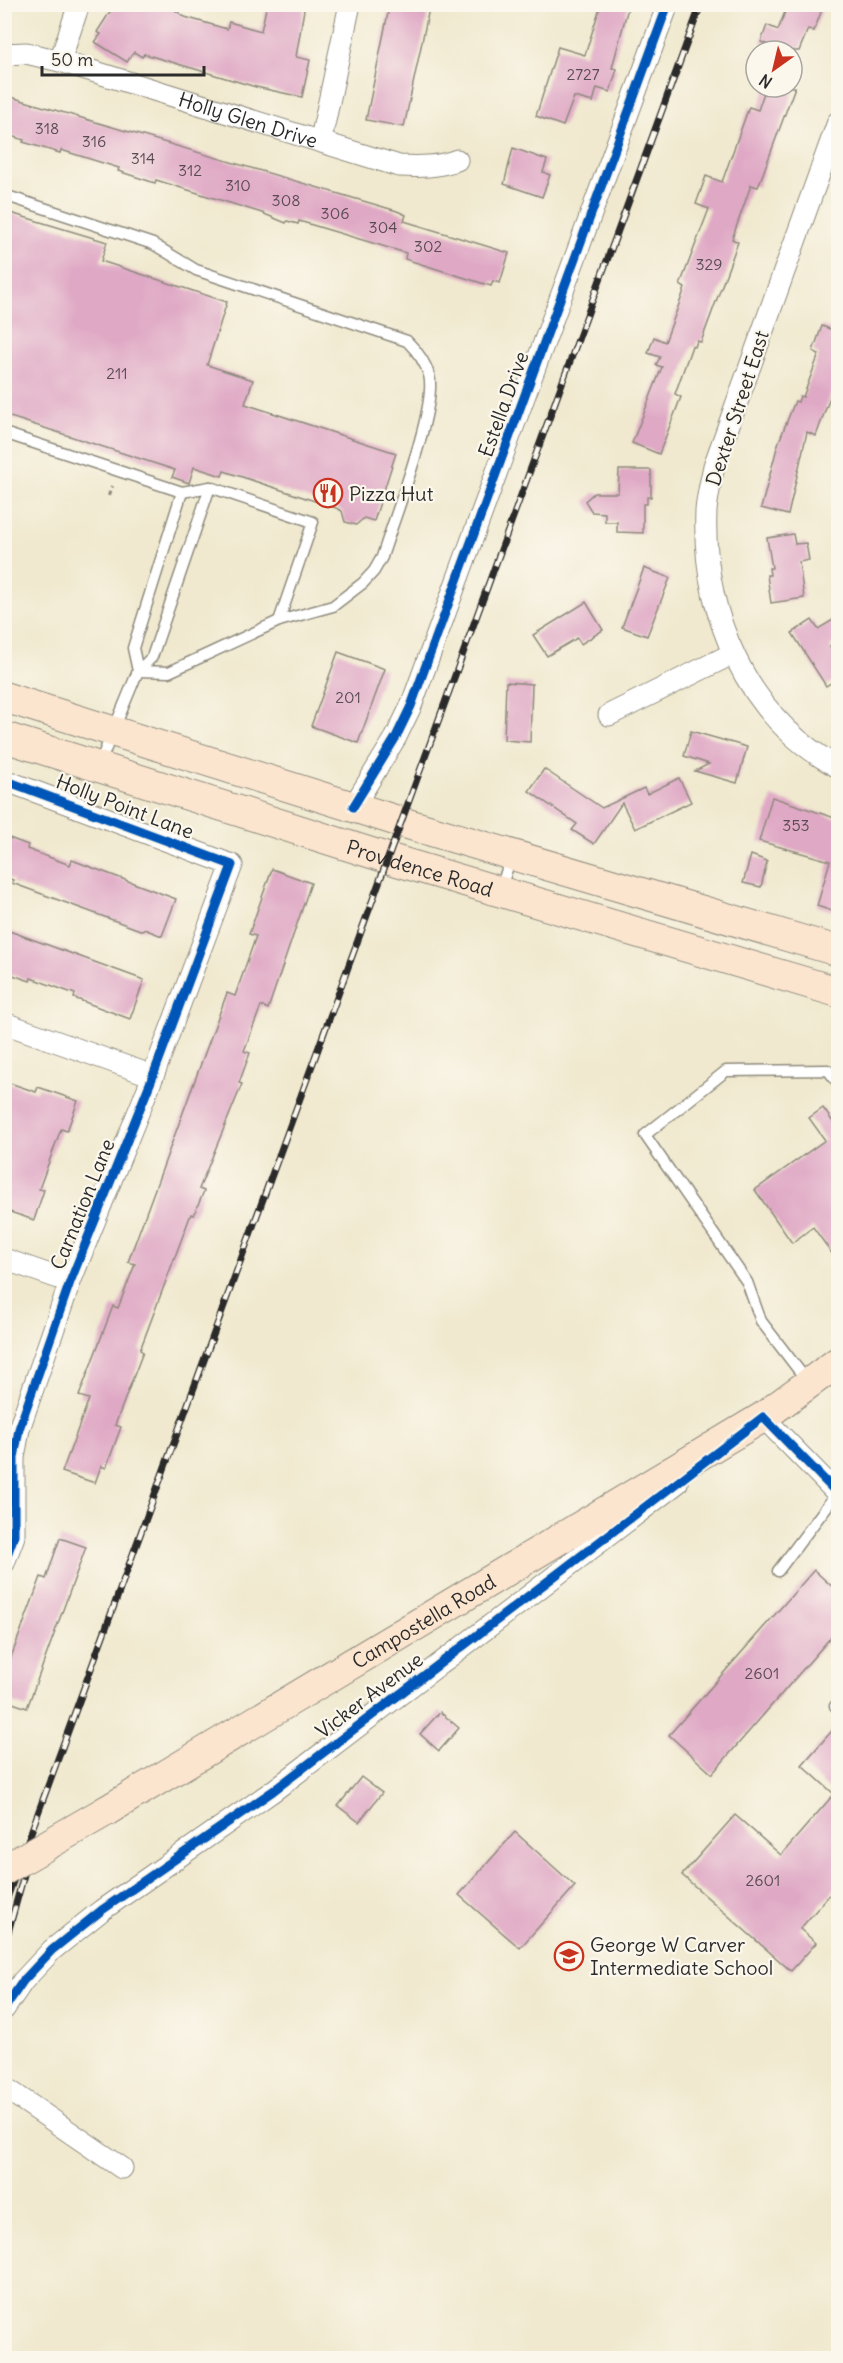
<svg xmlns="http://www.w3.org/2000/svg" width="843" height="2363" viewBox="0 0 843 2363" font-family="Delius,sans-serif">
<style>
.building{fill:#dfa8c5}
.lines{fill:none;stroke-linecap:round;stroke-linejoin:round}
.service-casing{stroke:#8e8a7d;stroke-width:13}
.minor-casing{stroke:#8e8a7d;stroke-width:23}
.secondary-casing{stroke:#8e8a7d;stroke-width:32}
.path{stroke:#8e8a7d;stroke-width:4;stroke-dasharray:4.5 4.5;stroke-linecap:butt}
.service{stroke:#fff;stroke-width:10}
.minor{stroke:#fff;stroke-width:21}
.secondary{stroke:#fbe5cf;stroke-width:30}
.rail-casing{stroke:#2b2b2b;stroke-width:7}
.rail{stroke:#fbf7ec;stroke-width:4.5;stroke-dasharray:14;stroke-linecap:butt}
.secondary-bridge-casing{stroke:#8e8a7d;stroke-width:32;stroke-linecap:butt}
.secondary-bridge{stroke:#fbe5cf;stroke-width:30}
.cycleway-casing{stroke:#fbf7ec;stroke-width:13}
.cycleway{stroke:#0057b8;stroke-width:9}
.labels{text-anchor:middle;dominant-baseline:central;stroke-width:4.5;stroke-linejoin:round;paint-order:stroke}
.number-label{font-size:16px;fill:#584a52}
.street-label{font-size:20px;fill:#2b2b2b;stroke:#fbf7ec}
.poi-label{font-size:20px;fill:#2b2b2b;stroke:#fbf7ec;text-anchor:start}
</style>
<rect width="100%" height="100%" fill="#fbf7ec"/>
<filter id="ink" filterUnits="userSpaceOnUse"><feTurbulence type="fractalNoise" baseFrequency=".0167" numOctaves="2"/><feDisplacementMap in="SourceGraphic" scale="12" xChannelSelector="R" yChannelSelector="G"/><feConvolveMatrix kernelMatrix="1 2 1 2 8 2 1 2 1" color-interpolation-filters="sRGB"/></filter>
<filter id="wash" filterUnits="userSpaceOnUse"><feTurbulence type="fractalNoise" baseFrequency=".008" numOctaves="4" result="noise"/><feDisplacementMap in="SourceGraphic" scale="24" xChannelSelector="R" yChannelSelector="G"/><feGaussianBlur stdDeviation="1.35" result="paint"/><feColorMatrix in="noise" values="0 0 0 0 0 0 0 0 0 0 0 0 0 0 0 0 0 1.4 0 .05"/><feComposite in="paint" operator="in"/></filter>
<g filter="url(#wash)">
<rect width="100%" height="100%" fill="#f0e9cf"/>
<g id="blocks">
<g class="building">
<polygon points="115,4 166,4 185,17 227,29 229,22 261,31 267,4 305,4 296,57 310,60 302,97 256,87 144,54 142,57 134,52 127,62 95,42 101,34 97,32"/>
<polygon points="393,4 430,4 404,127 366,120 389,8 392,8"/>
<polygon points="601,4 629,4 612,68 617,69 610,92 597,88 593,102 574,97 563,126 536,116 558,47 585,55"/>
<polygon points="788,4 824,4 814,31 808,29 799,51 771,51 773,47 761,42 767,25 778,30"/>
<polygon points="766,87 795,87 758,187 751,185 732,239 738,242 701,342 697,341 695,347 692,346 675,394 681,397 659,454 632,443 662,367 656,365 660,357 648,353 654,337 665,342 685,288 680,285 709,209 696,204 706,176 722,182 749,107 758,110"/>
<polygon points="4,95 397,211 406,215 404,221 509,253 500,283 493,281 491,286 405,259 406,253 299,221 298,224 287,221 286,223 262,213 156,180 155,183 118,171 119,168 61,150 60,153 23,142 24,140 4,134"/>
<polygon points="513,148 547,160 543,172 550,175 542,197 504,184"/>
<polygon points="4,211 107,242 101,261 227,302 207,365 253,380 245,404 396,453 374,521 364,518 356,525 345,522 342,511 336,508 224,471 222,476 194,467 189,483 172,477 175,470 4,415"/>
<polygon points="822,326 838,332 838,375 816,436 807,432 788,515 761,508 778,444 795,401 798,402 800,396 803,397 819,354 813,351"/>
<polygon points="619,470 651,470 651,497 647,497 647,504 643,504 643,533 617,532 617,522 605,522 605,513 592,512 585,501 594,493 618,493"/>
<polygon points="793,534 795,544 806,543 809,560 799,562 804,598 771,603 767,575 770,575 769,568 772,568 767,538"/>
<polygon points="644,568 670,578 647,636 622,627"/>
<polygon points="586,602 603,630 581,644 577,638 547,656 533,635"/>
<polygon points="838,617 838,641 830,646 838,660 838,678 826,686 792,633 812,620 818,629"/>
<polygon points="338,652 385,669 358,743 311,726"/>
<polygon points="506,682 532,684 530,742 504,740"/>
<polygon points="691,731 747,747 737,783 695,771 709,764 684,756"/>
<polygon points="544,769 602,808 644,788 647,794 679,778 691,802 635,829 622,803 594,844 572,830 577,824 529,791"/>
<polygon points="772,797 838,819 838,898 835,912 817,906 830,861 759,841"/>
<polygon points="4,836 28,845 27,849 70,865 72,860 176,899 162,936 144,929 143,931 12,883 13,880 4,877"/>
<polygon points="751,855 767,861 761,887 743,883"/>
<polygon points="272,869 311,883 268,1009 261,1006 244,1051 250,1053 239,1083 242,1084 199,1189 204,1191 194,1215 191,1214 140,1350 143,1352 115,1425 121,1427 106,1468 101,1466 95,1483 62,1472 89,1399 79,1396 113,1306 118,1308 135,1264 128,1262 227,993 235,996 256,936 249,934"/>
<polygon points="4,929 144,980 130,1019 74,998 75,994 31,978 30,981 4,972"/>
<polygon points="4,1081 36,1092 38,1087 78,1101 67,1131 61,1129 39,1189 44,1190 34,1220 4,1210"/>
<polygon points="823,1108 838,1129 838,1262 813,1227 792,1243 755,1190 825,1140 809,1118"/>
<polygon points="60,1538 86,1547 27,1708 4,1700 4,1676 41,1577 46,1579"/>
<polygon points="814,1570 838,1592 838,1629 712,1774 669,1735"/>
<polygon points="440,1712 459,1728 439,1751 420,1734"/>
<polygon points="838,1724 838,1885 800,1929 816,1943 791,1971 682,1875 735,1815 781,1855 834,1794 802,1765"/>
<polygon points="361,1777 382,1793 359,1822 338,1806"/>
<polygon points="515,1832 575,1886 520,1948 459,1895"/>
</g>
</g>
</g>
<g filter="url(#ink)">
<use href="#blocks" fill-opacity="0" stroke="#8e8a7d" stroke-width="1.5"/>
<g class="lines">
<g class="service-casing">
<g id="service">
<path d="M4 195 153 244 196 270 407 341C417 351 425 361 429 375 438 406 393 521 382 557L374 571 363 583 333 606 279 621 169 672 138 671"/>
<polyline points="4,433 182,492 210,487 313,522 279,621"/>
<polyline points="138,671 133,648 182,492"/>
<polyline points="99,765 138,671 152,657 210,487"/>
<polyline points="500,891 511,857"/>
<polyline points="807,1381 761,1321 747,1282 645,1135 726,1071 828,1070 838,1083"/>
<polyline points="778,1571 837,1493"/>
<polyline points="835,1706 838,1703"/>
</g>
</g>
<g class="minor-casing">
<g id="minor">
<path id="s1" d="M4 54 26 53 60 61 399 166C420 167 438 167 457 160"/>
<polyline points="60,61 79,4"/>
<path d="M838 122 714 466C711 481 707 497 706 511 702 612 746 718 838 767"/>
<polyline points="321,139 350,4"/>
<polyline points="609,715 732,654"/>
<polyline points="4,780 232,865 153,1076 70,1282 19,1429 14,1458 14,1536 4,1563"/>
<polyline points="353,807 396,737 411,706 668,4"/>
<polyline points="4,1023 153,1076"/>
<polyline points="4,1259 70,1282"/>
<polyline points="754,1423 763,1417 838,1494"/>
<polyline points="4,2009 23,1981 52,1950 102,1910 273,1791 677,1483"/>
<polyline points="4,2087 122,2168"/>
</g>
</g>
<g class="secondary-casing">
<g id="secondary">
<polyline points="4,697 401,822 838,951"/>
<path id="s2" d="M4 737 387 858 838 992"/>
<path id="s3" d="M106 1811 763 1417 838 1362"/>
</g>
</g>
<polyline class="path" points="109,496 112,486"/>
<use href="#service" class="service"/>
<use href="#minor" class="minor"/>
<use href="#secondary" class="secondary"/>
<g class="rail-casing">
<g id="rail">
<polyline points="4,1906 701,4"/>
<polyline points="4,1947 25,1871"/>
</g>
</g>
<use href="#rail" class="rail"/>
<g class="secondary-bridge-casing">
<polyline id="secondary-bridge" points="4,1870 106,1811"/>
</g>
<use href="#secondary-bridge" class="secondary-bridge"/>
<g class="cycleway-casing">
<g id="cycleway">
<polyline points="4,780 232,865 153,1076 70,1282 19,1429 14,1458 14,1536 4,1563"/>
<polyline points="353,807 396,737 411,706 668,4"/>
<polyline points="4,2009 23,1981 52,1950 102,1910 273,1791 763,1417 838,1494"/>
</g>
</g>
<use href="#cycleway" class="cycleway"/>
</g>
</g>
<defs>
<g id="restaurant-ring" transform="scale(1.5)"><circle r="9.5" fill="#fbf7ec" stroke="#c8321e" stroke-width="1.5"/><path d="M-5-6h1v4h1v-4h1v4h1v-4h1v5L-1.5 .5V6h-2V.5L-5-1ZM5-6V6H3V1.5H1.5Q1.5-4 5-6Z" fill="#c8321e"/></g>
<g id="school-ring" transform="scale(1.5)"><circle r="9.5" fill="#fbf7ec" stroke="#c8321e" stroke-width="1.5"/><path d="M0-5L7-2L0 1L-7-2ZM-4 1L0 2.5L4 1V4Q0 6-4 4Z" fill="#c8321e"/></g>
</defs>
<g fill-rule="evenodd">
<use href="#restaurant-ring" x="328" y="493"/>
<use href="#school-ring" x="569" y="1956"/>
</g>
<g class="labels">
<g class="number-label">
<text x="583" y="74">2727</text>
<text x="47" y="128">318</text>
<text x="94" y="141">316</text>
<text x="143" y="158">314</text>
<text x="190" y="170">312</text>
<text x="238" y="185">310</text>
<text x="286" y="200">308</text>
<text x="335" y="213">306</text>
<text x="383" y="227">304</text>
<text x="428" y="246">302</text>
<text x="709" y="264">329</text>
<text x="117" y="373">211</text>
<text x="348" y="697">201</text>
<text x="796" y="825">353</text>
<text x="762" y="1673">2601</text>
<text x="763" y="1880">2601</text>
</g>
<g class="street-label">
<text stroke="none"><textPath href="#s1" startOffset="254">Holly Glen Drive</textPath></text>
<text transform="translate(503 404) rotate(-70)">Estella Drive</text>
<text transform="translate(737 408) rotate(-72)">Dexter Street East</text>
<text transform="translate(125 806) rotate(21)">Holly Point Lane</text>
<text stroke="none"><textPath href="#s2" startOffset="436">Providence Road</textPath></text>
<text transform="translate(82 1204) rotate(-68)">Carnation Lane</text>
<text stroke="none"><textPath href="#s3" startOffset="370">Campostella Road</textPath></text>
<text transform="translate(369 1695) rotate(-37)">Vicker Avenue</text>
</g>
<g class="poi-label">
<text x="349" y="493">Pizza Hut</text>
<text x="590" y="1944">George W Carver<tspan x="590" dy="23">Intermediate School</tspan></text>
</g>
</g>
<rect width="843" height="2363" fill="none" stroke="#fbf7ec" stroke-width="24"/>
<g transform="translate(774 69) rotate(214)"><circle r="28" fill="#fbf7ec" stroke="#a8a59f" stroke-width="1.5"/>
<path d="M0-4.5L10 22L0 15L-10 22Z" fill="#c8321e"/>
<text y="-9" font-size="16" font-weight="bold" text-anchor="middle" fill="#2b2b2b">N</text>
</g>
<path d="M42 66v9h162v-9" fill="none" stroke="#2b2b2b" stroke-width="3"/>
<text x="51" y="66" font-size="18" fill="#2b2b2b" stroke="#fbf7ec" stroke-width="4.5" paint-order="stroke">50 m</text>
</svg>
